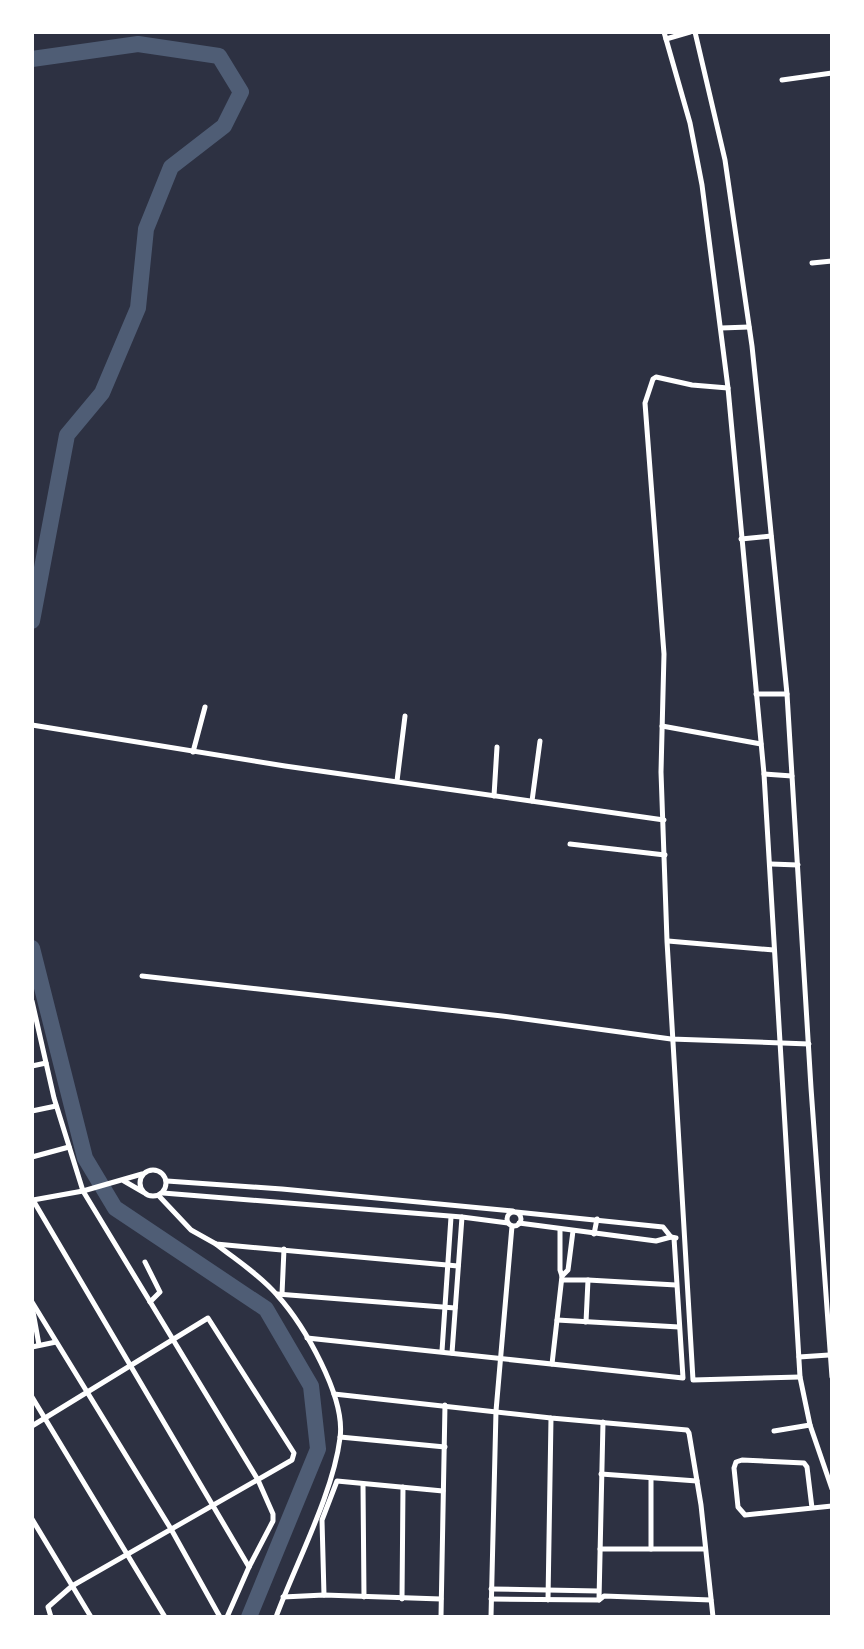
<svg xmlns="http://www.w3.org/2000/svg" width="864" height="1649" viewBox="0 0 864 1649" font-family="'IBM Plex Sans',sans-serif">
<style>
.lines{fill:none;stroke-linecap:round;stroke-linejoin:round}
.river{stroke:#4f5d75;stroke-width:16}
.minor{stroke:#fff;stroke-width:5}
</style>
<rect width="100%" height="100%" fill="#2d3142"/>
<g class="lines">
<g class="river">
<polyline points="32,59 138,44 219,56 241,92 224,126 171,167 146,229 138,308 102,393 67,435 32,621"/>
<polyline points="32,948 85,1158 115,1208 266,1309 311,1386 318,1449 249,1617"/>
</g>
<g class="minor">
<polyline points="664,32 690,123 702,185 728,388 764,774 800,1377 810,1425 832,1489"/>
<polyline points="695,32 725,160 752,346 762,442 787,694 811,1088 832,1377"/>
<polyline points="666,39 690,32"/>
<polyline points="782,80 832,73"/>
<polyline points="812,263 832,261"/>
<polyline points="721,328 749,327"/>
<polyline points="728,388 692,385 656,377 653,379 645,403 664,654 661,772 667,941 693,1380 800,1377"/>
<polyline points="741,539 771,536"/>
<polyline points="756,694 787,694"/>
<polyline points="32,725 285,766 664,820"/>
<polyline points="662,726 761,744"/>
<polyline points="193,752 205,707"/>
<polyline points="764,774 792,776"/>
<polyline points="397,781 405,716"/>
<polyline points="494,796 497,747"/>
<polyline points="532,801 540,741"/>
<polyline points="570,844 665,855"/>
<polyline points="771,864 798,865"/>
<polyline points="668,941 774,950"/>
<polyline points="142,976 502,1016 671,1039 809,1044"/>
<polyline points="32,1001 54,1098 83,1191 258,1480 273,1514 273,1521 249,1567 227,1617"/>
<polyline points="32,1066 46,1063"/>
<polyline points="32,1111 56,1106"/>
<polyline points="32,1157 69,1147"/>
<circle cx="153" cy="1183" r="13"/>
<polyline points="124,1181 143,1192"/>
<polyline points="167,1181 282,1189 513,1211"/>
<polyline points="163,1193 462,1217 508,1223"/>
<polyline points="159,1196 191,1230 216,1244 458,1266"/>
<polyline points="33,1200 249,1567"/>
<polyline points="33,1200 83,1191 142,1174"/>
<polyline points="516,1212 663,1227 671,1237"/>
<circle cx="514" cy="1219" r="7"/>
<polyline points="519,1223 656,1241 671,1237 676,1238"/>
<polyline points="560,1229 560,1270 562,1276"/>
<polyline points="594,1234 597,1219"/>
<path d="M216 1244C236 1260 260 1275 277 1295 304 1325 346 1397 340 1438 333 1494 296 1563 276 1617"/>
<polyline points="145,1262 160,1292 150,1302"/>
<polyline points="562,1280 588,1280 676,1285"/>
<polyline points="277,1294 455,1308"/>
<polyline points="282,1294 284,1249"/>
<polyline points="32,1302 171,1529 220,1617"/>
<polyline points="32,1306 39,1345"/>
<polyline points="557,1320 679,1327"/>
<polyline points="586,1322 588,1280"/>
<polyline points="307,1338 683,1378 674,1238"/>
<polyline points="32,1347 56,1342"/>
<polyline points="442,1351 451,1217"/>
<polyline points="452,1353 462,1217"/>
<polyline points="799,1357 829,1355"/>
<polyline points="552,1364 562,1276 568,1270 573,1231"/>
<polyline points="334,1394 551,1418 687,1430 689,1433 701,1505 713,1617"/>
<polyline points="32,1397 165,1617"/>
<polyline points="32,1426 208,1318 294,1453 292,1460 72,1586 48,1607 51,1617"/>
<polyline points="774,1431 810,1425"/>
<polyline points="340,1437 445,1447"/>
<polyline points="601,1474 697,1481"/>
<polyline points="363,1484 364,1597"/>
<polyline points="812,1508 807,1467 804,1463 742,1460 736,1462 734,1468 738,1507 745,1515 832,1506"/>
<polyline points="32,1519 91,1617"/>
<polyline points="600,1549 705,1549"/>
<polyline points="651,1549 651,1479"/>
<polyline points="491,1589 598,1591"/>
<polyline points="324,1595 322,1520 337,1481 443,1491"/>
<polyline points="283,1597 324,1595 441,1599"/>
<polyline points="402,1599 403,1487"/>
<polyline points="491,1599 599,1600 604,1596 711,1600"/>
<polyline points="548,1600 551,1418"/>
<polyline points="599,1600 603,1422"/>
<polyline points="441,1617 445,1405"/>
<polyline points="491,1617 496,1411 512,1226"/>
</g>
</g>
<rect width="864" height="1649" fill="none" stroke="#ffffff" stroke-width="68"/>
</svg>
